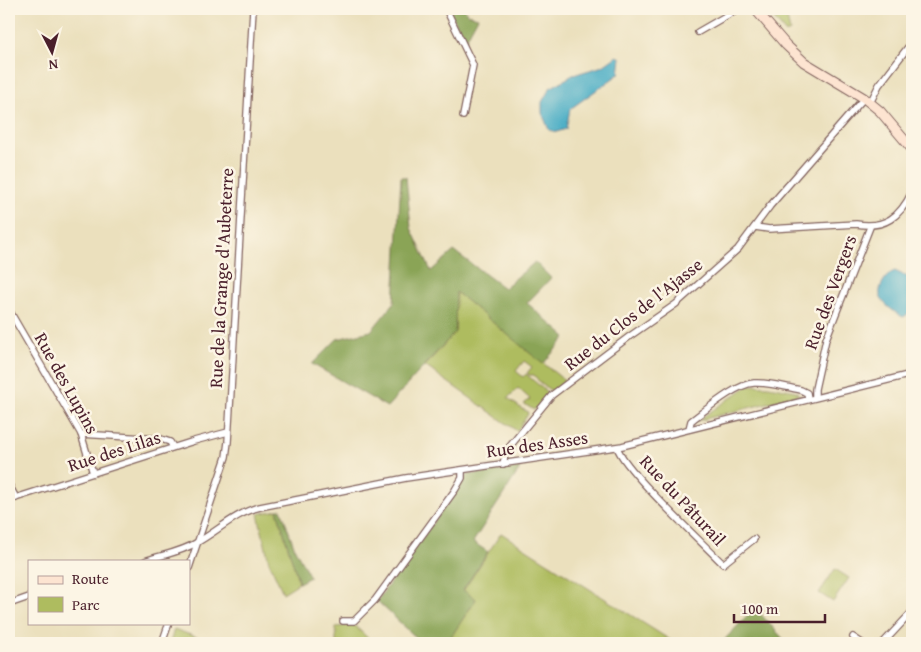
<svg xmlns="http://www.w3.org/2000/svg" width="921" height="652" viewBox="0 0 921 652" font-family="'Gentium Book Plus',serif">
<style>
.green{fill:#aebc5f;stroke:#7c6e45}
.forest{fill:#8aa456;stroke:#6a6240}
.water{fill:#44abc4;stroke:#476578}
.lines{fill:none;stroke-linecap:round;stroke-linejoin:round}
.minor-casing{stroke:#82635e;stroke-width:8}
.secondary-casing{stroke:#82635e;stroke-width:11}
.minor{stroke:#fff;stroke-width:5.5}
.secondary{stroke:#fde4d1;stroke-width:9}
.labels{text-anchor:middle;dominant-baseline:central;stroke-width:5;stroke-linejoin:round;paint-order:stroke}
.street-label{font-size:18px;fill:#4a1f2b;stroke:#fcf5e5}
</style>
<rect width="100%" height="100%" fill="#fcf5e5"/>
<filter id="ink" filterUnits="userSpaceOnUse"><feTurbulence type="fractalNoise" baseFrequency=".02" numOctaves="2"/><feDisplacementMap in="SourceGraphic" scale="10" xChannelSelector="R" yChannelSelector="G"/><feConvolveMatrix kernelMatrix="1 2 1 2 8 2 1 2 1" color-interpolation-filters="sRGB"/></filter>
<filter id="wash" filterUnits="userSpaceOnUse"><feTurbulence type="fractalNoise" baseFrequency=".0096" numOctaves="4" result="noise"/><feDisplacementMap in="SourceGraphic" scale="20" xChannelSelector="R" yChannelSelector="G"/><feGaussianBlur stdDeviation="1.12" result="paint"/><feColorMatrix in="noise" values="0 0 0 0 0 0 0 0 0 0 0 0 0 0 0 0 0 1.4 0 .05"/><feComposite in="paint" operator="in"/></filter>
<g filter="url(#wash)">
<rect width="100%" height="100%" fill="#ebe0bd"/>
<g class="green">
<polygon points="766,9 785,9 790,31 786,33"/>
<polygon points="456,292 565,381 552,391 541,384 534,375 529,375 527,373 532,367 524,361 516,371 523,377 526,374 549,394 534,410 524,404 530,399 518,388 508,398 522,409 527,411 528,414 517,431 425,366 455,332"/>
<polygon points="749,385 769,386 796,391 799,395 697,421"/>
<polygon points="277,510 299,583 283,593 269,562 258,514"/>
<polygon points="501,533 675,643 447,643 476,599 463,591"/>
<polygon points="835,569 849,578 833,602 819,593"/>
<polygon points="354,625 373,643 336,643 336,627"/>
<polygon points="174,629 213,643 170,643"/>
</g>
<g class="forest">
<polygon points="449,9 465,9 467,14 478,17 465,41"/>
<polygon points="401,177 406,177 411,228 431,271 454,251 504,288 535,262 551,278 527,303 566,337 543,364 456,292 455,332 387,407 312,364 337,339 371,331 394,303"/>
<polygon points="521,467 473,542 488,552 463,590 476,599 447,643 422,643 377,601 467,475"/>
<polygon points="281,509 295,549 310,577 299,583 277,510"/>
<polygon points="755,608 787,643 729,643 725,639"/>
</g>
<g class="water">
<polygon points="617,56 621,58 619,74 570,109 566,129 557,132 549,130 542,113 542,102 550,88 573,75 603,66"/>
<path d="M895 271 912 279C912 290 917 312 903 317 897 314 884 305 881 298 876 289 887 273 895 271Z"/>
</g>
</g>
<g filter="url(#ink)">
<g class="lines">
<g class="minor-casing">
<g id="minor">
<polyline points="446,9 473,65 463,116"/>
<polyline points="698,32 738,9"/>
<polyline points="870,103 879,85 912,42"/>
<path d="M755 227 769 229 856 224C885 229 900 217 912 192"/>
<polyline points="9,310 81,434 93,473"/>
<polyline points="815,397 815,389 826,339 870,227"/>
<path d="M689 429 691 421C706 410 736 384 754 383 769 382 786 387 801 390L807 393 808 398"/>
<polyline points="81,434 161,439 170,442 173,447"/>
<path d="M617 447C625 471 702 542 723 564L754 539"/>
<polyline points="503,464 506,451 552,395 630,336 676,304 738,249 770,206 864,98"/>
<polyline points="9,485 16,498"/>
<polyline points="9,500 194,441 228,432"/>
<path d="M145 561C162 555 181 552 196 543 218 531 235 513 260 507L406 478 622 446 912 374"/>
<polyline points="189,568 226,457 228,442 253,9"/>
<polyline points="9,604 29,597"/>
<polyline points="343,621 354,621 375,600 455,490 462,478 462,470"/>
<polyline points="853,637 862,643"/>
<polyline points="162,643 169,623"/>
<polyline points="883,643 912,612"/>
</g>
</g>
<g class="secondary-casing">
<polyline id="secondary" points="755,9 786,45 804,62 864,98 880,111 912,149"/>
</g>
<use href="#minor" class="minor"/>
<use href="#secondary" class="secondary"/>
</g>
</g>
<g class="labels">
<g class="street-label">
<text transform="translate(221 278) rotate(-87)">Rue de la Grange d'Aubeterre</text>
<text transform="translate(830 292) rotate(-70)">Rue des Vergers</text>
<text transform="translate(633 314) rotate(-38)">Rue du Clos de l'Ajasse</text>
<text transform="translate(67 383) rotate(61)">Rue des Lupins</text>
<text transform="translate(537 444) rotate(-8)">Rue des Asses</text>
<text transform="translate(114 451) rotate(-18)">Rue des Lilas</text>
<text transform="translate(683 500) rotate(47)">Rue du Pâturail</text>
</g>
</g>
<rect width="921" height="652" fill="none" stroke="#fcf5e5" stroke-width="30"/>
<rect x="28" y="560" width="162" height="65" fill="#fcf5e5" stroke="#b59f9b"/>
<rect x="38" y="576" width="25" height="8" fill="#fde4d1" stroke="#b59f9b"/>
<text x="72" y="584" font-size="15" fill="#4a1f2b">Route</text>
<rect x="38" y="597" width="25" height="15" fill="#aebc5f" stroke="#b59f9b"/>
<text x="72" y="610" font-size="15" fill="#4a1f2b">Parc</text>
<g transform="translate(52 52) rotate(174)" stroke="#fcf5e5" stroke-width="4" paint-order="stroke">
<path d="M0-4L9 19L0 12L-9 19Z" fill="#4a1f2b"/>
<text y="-8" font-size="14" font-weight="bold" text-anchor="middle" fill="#4a1f2b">N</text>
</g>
<path d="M734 614v8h91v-8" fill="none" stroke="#4a1f2b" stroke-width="2.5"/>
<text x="741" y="614" font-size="15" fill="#4a1f2b" stroke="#fcf5e5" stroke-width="4" paint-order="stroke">100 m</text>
</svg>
